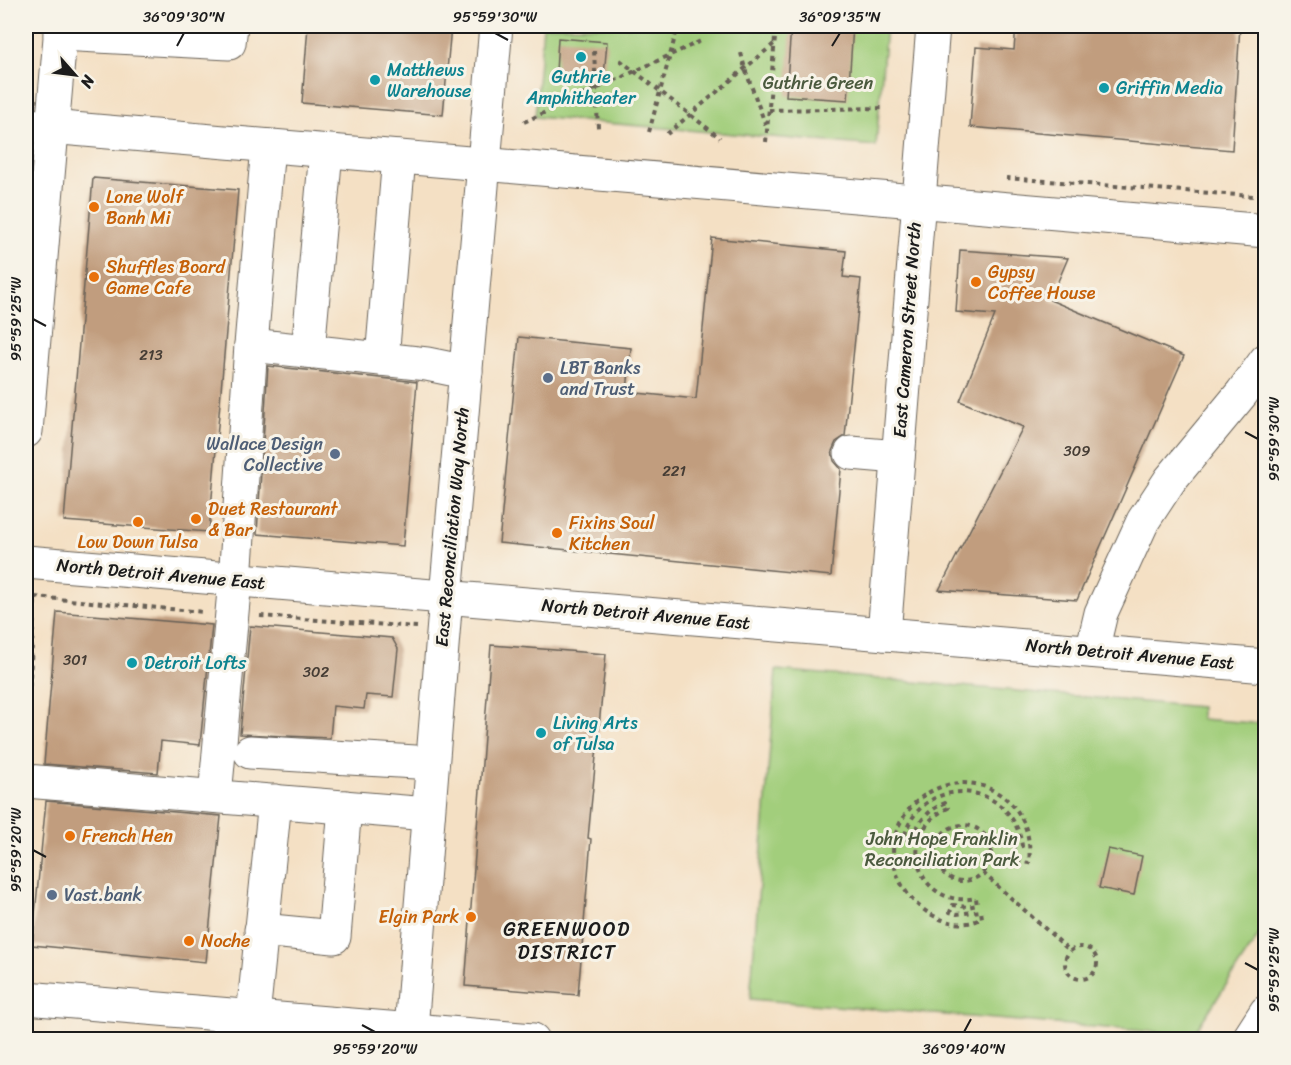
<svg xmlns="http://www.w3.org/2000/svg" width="1291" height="1065" viewBox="0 0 1291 1065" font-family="Sriracha,sans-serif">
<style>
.green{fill:#a2ce7c;stroke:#5f754c;stroke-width:1.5}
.building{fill:#c19d7e}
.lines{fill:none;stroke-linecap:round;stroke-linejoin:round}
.minor-casing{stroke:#686157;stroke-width:35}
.major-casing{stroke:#686157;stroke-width:35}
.highway-casing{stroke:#686157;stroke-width:35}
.path{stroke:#686157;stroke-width:4;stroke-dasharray:4.5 4.5;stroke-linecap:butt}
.minor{stroke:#fff;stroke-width:33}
.major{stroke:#fff;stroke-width:33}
.highway{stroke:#fff;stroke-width:33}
.ticks{fill:none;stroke:#1c1c1c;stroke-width:2}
.culture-dot{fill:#0f9aa8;stroke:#f7f3e8;stroke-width:2}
.food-dot{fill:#e8710a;stroke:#f7f3e8;stroke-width:2}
.service-dot{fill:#5c6f8a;stroke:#f7f3e8;stroke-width:2}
.labels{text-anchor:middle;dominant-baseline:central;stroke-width:6;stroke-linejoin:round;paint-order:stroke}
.number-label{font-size:15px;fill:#453c34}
.culture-label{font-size:18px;fill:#0d838f;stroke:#f7f3e8;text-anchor:start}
.park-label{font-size:18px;fill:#4b5a3e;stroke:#f7f3e8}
.food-label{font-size:18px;fill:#c56008;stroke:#f7f3e8;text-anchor:start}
.street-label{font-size:18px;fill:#1c1c1c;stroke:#f7f3e8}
.service-label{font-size:18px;fill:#4e5e75;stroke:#f7f3e8;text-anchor:start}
.neighbourhood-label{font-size:20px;letter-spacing:1.5px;fill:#1c1c1c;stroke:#f7f3e8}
.neatline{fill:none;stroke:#1c1c1c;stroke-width:2}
.ticks-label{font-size:15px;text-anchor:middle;fill:#1c1c1c}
</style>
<rect width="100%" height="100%" fill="#f7f3e8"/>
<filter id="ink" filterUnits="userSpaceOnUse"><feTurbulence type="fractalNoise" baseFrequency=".0167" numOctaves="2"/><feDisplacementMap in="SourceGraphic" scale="12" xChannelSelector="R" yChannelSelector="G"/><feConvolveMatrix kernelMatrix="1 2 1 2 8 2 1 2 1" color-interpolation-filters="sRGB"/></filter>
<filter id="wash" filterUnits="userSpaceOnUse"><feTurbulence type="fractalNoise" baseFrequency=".008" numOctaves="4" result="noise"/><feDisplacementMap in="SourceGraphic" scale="24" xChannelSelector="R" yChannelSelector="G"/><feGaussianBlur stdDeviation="1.35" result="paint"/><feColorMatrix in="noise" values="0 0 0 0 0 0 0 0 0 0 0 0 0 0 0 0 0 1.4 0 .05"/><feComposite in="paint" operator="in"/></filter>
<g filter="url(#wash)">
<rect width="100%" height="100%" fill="#f4e0c4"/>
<g class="green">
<polygon points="543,26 886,26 876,146 535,117"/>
<polygon points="776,670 1201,707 1201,719 1265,724 1265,926 1193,1035 750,999"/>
</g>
<g id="blocks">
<g class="building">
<polygon points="308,26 451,26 443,115 302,103"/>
<polygon points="791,26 853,26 848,100 786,96"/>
<polygon points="1016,26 1240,26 1232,150 970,127 976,47 1014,50"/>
<polygon points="558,38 607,42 604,76 556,72"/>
<polygon points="93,178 238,190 209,532 64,521"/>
<polygon points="712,238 846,251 843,277 861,279 845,436 836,442 832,451 834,461 841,469 831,576 499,543 519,337 631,348 627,392 696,399"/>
<polygon points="960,250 1068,258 1050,300 1184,356 1077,600 939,590 1023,427 960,401 995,315 956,312"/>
<polygon points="268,366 417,382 403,546 257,534"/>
<polygon points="57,612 212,625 200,745 161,741 158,773 44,764"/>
<polygon points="250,626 392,638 398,649 393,697 366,695 364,709 333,706 330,738 240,734"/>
<polygon points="491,645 606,654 588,838 591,839 578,995 465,986"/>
<polygon points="46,801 221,816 206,962 32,945"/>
<polygon points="1108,849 1142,856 1134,895 1099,888"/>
</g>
</g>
</g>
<g filter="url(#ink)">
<use href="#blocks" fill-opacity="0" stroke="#686157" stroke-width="1.5"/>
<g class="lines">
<g class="minor-casing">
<g id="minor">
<polyline points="60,34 229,43 231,26"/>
<polyline points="251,345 427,364 466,372"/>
<polyline points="308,351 326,151"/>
<polyline points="382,359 399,157"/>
<polyline points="26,431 61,26"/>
<polyline points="851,453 898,457"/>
<polyline points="884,634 933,26"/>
<polyline points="1092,651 1101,613 1143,521 1170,480 1242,393 1266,360"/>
<polyline points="250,752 432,763"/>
<polyline points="26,781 428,814"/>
<polyline points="215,796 235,580 251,345 268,146"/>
<polyline points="261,930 334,937 345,807"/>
<polyline points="26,998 533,1040"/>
<polyline points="253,1016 275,801"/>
<polyline points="411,1029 446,597 496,26"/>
</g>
</g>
<g class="major-casing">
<g id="major">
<polyline points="26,125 1266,231"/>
<polyline points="26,562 1266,666"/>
</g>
</g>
<g class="highway-casing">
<polyline id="highway" points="1248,1040 1266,1012"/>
</g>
<g class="path">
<polyline points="594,51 598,128"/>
<polyline points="741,53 745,69 766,126"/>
<polyline points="620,60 720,138"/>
<polyline points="769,110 885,108"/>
<polyline points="524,122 703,40"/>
<polyline points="649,132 678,26"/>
<polyline points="667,134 775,43"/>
<polyline points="766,142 776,26"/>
<polyline points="1006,178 1266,197"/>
<polyline points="35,597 204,612"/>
<polyline points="260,616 417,627"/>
<polyline points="26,740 35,597"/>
<circle cx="963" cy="853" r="28"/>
<path d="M990 860 1005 859 1029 863C1032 836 1023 810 1001 795 942 755 867 823 902 885 909 898 920 909 934 916 949 924 967 927 982 918L981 911 957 914 950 912 953 905 968 907 977 905 976 898C916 910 894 833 948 808L945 803C927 810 918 823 911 840L904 838C919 774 1012 777 1022 846L1015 847 1013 839 991 846"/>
<polyline points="983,873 1070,951"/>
<circle cx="1081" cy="963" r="16"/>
</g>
<use href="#minor" class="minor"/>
<use href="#major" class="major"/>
<use href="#highway" class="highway"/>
</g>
</g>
<path class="ticks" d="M495 33 508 40M177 46 184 33M832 46 840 33M33 319 46 326M1245 432 1258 439M33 850 46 857M1245 963 1258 970M362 1025 375 1032M964 1032 971 1019"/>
<g class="culture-dot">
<circle cx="581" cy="57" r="6"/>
<circle cx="375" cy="80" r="6"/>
<circle cx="1104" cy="88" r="6"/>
<circle cx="132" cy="663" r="6"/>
<circle cx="541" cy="733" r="6"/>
</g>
<g class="food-dot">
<circle cx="94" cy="207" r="6"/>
<circle cx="94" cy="277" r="6"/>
<circle cx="976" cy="282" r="6"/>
<circle cx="196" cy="519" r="6"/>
<circle cx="138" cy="522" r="6"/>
<circle cx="557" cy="533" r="6"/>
<circle cx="70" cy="836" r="6"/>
<circle cx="471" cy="917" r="6"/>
<circle cx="189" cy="941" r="6"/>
</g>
<g class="service-dot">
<circle cx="548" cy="378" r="6"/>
<circle cx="335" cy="454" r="6"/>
<circle cx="52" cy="895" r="6"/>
</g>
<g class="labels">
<g class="number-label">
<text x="151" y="355">213</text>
<text x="1077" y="451">309</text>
<text x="674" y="471">221</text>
<text x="75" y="660">301</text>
<text x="316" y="672">302</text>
</g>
<g class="culture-label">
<text x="387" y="70">Matthews<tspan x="387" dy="21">Warehouse</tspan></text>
<text x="581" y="77" text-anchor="middle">Guthrie<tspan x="581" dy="21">Amphitheater</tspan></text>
<text x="1116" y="88">Griffin Media</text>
<text x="144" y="663">Detroit Lofts</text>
<text x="553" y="723">Living Arts<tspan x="553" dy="21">of Tulsa</tspan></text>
</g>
<g class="park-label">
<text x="818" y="83">Guthrie Green</text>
<text x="942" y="839">John Hope Franklin<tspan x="942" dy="21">Reconciliation Park</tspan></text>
</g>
<g class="food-label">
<text x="106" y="197">Lone Wolf<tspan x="106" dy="21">Banh Mi</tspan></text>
<text x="106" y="267">Shuffles Board<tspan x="106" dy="21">Game Cafe</tspan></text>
<text x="988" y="272">Gypsy<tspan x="988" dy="21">Coffee House</tspan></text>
<text x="208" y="509">Duet Restaurant<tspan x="208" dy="21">&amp; Bar</tspan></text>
<text x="569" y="523">Fixins Soul<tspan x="569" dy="21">Kitchen</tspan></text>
<text x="138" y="542" text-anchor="middle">Low Down Tulsa</text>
<text x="82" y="836">French Hen</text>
<text x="459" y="917" text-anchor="end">Elgin Park</text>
<text x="201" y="941">Noche</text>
</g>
<g class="street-label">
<text transform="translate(907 330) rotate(-86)">East Cameron Street North</text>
<text transform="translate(452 527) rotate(-85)">East Reconciliation Way North</text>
<text transform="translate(161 574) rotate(5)">North Detroit Avenue East</text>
<text transform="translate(646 614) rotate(5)">North Detroit Avenue East</text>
<text transform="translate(1130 654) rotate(5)">North Detroit Avenue East</text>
</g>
<g class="service-label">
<text x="560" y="368">LBT Banks<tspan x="560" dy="21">and Trust</tspan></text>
<text x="323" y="444" text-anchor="end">Wallace Design<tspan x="323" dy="21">Collective</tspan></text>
<text x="64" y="895">Vast.bank</text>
</g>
<g class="neighbourhood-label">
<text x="567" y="929">GREENWOOD<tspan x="567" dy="23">DISTRICT</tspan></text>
</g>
</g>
<rect width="1291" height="1065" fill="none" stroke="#f7f3e8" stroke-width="66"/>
<g transform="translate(75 75) rotate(118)" stroke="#f7f3e8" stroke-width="4.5" paint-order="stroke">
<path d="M0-4.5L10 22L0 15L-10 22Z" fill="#1c1c1c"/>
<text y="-9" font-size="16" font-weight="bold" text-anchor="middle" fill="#1c1c1c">N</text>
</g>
<rect x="33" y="33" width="1225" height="999" class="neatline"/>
<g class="ticks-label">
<text x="184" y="22">36°09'30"N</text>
<text x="495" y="22">95°59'30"W</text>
<text x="840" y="22">36°09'35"N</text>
<text transform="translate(16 319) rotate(-90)" y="5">95°59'25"W</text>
<text transform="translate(1274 439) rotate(-90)" y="5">95°59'30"W</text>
<text transform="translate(16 850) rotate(-90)" y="5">95°59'20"W</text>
<text transform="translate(1274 970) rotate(-90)" y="5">95°59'25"W</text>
<text x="375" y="1054">95°59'20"W</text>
<text x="964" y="1054">36°09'40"N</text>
</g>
</svg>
